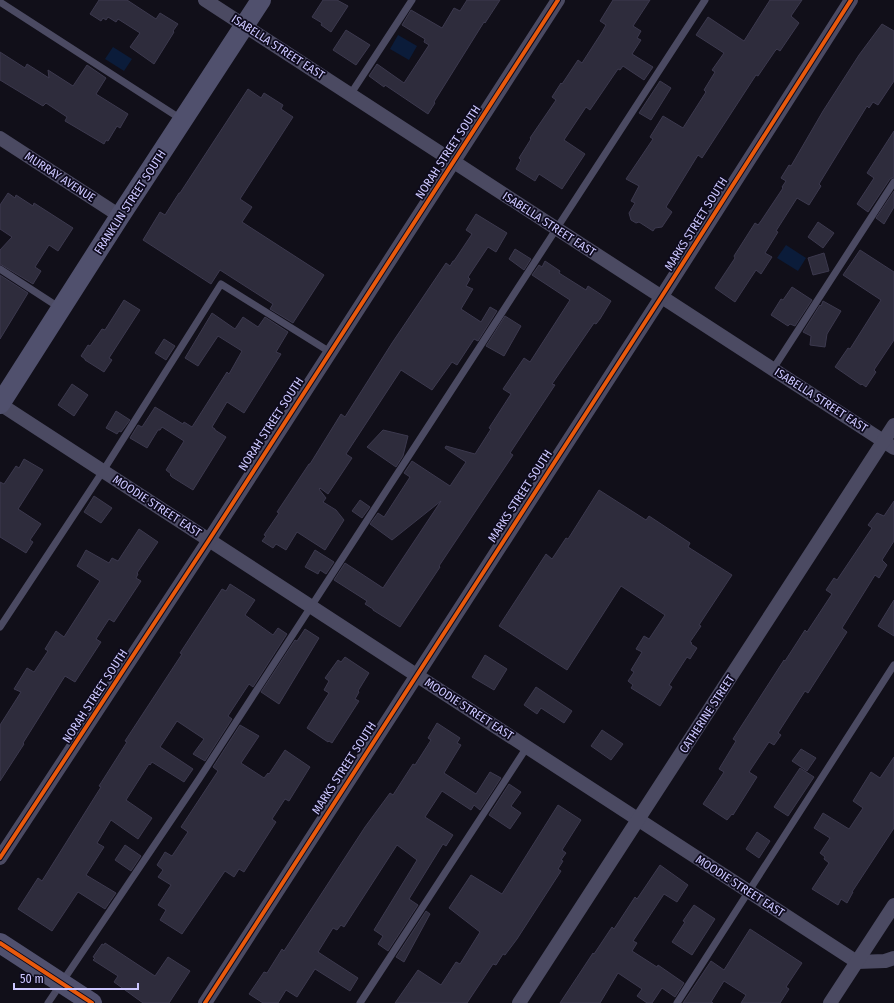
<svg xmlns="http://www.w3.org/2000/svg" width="894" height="1003" viewBox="0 0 894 1003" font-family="'Fira Sans Condensed',sans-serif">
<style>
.water{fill:#0b1c3a}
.building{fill:#2e2c3c;stroke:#3c394e}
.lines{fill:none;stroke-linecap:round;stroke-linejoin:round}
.lane{stroke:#4b4a62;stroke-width:7}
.street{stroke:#4b4a62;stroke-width:14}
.secondary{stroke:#50506d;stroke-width:20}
.cycleway-casing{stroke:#0e0b1d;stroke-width:6}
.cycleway{stroke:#e8590c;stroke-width:4}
.labels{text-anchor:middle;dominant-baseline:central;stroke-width:3.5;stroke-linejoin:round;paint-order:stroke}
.street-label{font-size:12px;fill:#ccc7ff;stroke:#0e0b1d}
</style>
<rect width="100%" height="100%" fill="#110f19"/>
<g class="water">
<polygon points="398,35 417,46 409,60 390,49"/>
<polygon points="113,47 132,59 124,71 105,59"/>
<polygon points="786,245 806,258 798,271 777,258"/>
</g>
<g class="building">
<polygon points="99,0 127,0 156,19 160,13 178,24 173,31 174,32 154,64 130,47 140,33 118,19 116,22 108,17 106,20 103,18 101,21 90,14"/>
<polygon points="323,0 337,0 348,6 331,32 321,25 322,23 312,17"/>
<polygon points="467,0 500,0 485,23 484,22 434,102 435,103 428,114 385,85 384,87 369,76 377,64 404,83 429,45 424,42 425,39 402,25 411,10 442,28 454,8 460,11"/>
<polygon points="613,0 650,0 633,26 641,31 637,38 641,40 632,54 653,67 644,80 623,66 620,70 618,69 590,110 586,107 564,140 585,154 562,189 539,174 535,181 516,169 521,160 519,158 531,139 530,138 556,100 552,97 561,83 562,84 578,60 582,63 602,32 606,25 600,21"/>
<polygon points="770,0 802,0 791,16 799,23 780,51 777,49 775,51 758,76 756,75 702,158 698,155 666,207 672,212 662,227 655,228 653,231 639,222 636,223 631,220 629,213 635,203 631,201 639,186 626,179 653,139 650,137 663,116 683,128 706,92 704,90 715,72 712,70 724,53 696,35 708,17 744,41"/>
<polygon points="882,24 894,31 894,81 878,105 873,102 869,108 867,106 819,184 821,186 809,205 797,198 776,231 778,232 765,253 772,257 761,274 756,270 735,302 715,288 735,258 734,256 755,223 758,225 761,221 783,188 782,187 786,181 781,178 789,165 791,166 823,111 859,55"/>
<polygon points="346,30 370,45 356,65 333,50"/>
<polygon points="0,52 25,68 27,64 49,78 48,70 73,86 87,65 106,78 96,94 128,114 120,128 117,126 108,141 106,140 104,144 65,121 67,117 46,103 43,106 0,80"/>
<polygon points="660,81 671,88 651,120 639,113"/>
<polygon points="248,89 261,98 264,93 283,105 281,109 293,117 240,199 252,207 242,222 324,275 293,323 270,309 273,304 220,270 211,284 143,240 160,212 165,215 179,193 180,193"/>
<polygon points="894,131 894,177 890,179 868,212 857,204 874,178 867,173"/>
<polygon points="894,191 894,207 884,224 876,218"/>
<polygon points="8,193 15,198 16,195 33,206 34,203 73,228 58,251 49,245 35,267 41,271 33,284 0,264 0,250 12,237 0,229 0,205"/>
<polygon points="476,214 507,233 496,252 488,247 468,277 470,279 466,286 473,289 461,309 481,322 490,307 497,311 478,341 474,339 457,365 452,362 432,390 401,370 346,454 352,458 328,494 320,488 319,489 326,498 323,502 336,510 344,520 325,550 297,532 286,550 276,544 273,548 262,541 266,536 264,535 279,513 277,512 309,464 310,464 341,414 345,417 392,343 446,263 450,266 453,261 454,261 472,234 466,230"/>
<polygon points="818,222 834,233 823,248 808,237"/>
<polygon points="515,249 531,259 524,270 509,259"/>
<polygon points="860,250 894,272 894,340 874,370 876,372 866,387 862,384 861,385 835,367 848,348 850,349 881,300 843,275"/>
<polygon points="824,253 829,271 813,275 808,258"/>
<polygon points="545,261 560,271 559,273 586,290 588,286 611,301 600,319 596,324 594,323 552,384 555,385 510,453 513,455 439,566 440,567 400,627 373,610 373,609 365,604 367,601 334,580 345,563 383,588 441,501 392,540 370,524 378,513 384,517 410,477 404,473 412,461 450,486 466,462 445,448 446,446 475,454 491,429 489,428 511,394 503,389 524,358 530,362 570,300 532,275 539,265 542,267"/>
<polygon points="0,275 28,293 0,339"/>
<polygon points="792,287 812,300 795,326 790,324 788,326 771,315 781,299 783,300"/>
<polygon points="124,300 140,310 109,358 112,360 104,372 85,360 85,359 81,356 88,345 90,346 102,329 105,330"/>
<polygon points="823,301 841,311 827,334 825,347 810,345 811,336 803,332 820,305 821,306"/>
<polygon points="212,313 235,329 243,317 258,327 265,317 288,332 276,352 281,354 244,413 227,402 212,427 215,429 215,430 226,437 193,490 172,477 170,475 171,474 166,470 184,441 162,427 160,430 158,430 147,448 130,438 138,425 142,427 155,407 183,424 184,422 192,427 227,372 229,374 242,351 218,336 198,366 185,358"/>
<polygon points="505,316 521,326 504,356 486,346"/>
<polygon points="164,339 175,346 166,360 155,353"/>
<polygon points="72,384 88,395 74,416 58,405"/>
<polygon points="116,411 130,420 121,432 119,431 117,434 106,428"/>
<polygon points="383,430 408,436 403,456 396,467 367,447"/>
<polygon points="24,459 43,470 18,509 41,524 30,540 33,542 26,553 0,537 0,482 4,484 16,466 19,468"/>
<polygon points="599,490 646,520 649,516 690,543 688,547 732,575 699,625 701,626 690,642 692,643 691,644 697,648 690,659 687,657 669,685 672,687 660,706 631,688 633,685 628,681 634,672 631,670 642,652 636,649 644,636 649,639 665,615 621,586 567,670 499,626 546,554 552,559 566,538 568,539"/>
<polygon points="94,496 112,508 101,523 84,512"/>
<polygon points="360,500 370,507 362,518 352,511"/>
<polygon points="894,501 894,541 882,560 887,565 879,578 875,575 842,628 847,632 808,693 805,691 778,733 781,735 774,745 769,742 749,772 757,777 733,815 732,814 727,820 703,804 724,772 719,769 736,741 733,739 784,660 785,661 805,630 807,632 832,594 826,590 834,578 837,580 872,528 868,525 877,513 884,516"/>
<polygon points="139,529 158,542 137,573 138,574 136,578 141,581 114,622 109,619 96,639 101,642 75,682 65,676 23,743 24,744 0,781 0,725 21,692 14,689 27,668 34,672 48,651 45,649 56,631 64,637 100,581 77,566 86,550 109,563 112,558 118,561"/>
<polygon points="315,550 334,562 326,574 320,570 318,574 305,567"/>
<polygon points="230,584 255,600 245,615 273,635 278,628 287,634 253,687 249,684 228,716 232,719 205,761 193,754 204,739 177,721 160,747 193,769 184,782 152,762 150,765 149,764 126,800 152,818 138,839 111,820 97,843 104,847 86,875 116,893 105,909 78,892 52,931 18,909 38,878 42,881 101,787 99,786 127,742 125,741 182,654 180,653 222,589 226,591"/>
<polygon points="894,600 894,636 878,626"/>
<polygon points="305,629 319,638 279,704 261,692 295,640 297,641"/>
<polygon points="485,655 507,669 494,690 472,677"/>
<polygon points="345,657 369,673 358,691 359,692 355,699 359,701 332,743 329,741 328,742 307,728 329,693 324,690 329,681 325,678 338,660 341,662"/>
<polygon points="536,687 572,711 564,723 541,708 537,714 524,705"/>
<polygon points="437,723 460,738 457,743 461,745 444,773 476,794 490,772 501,778 480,810 474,805 471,810 442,791 425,817 453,835 446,846 443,844 409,899 418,905 388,951 378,944 383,936 374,930 417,860 397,845 344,927 341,925 337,930 333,928 318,952 358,978 350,991 315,969 297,997 286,990 278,1003 263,1003 249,994 264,972 267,973 282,949 284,951 365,827 390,793 393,795 413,764 415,765 431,740 428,738"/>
<polygon points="240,725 259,736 241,763 264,778 268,773 269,774 285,750 310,767 289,801 285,799 272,819 276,822 244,872 239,869 234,877 225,871 182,934 160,920 166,910 158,905 171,885 158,877 163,870 157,865 165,852 172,856 188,832 181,827 218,771 213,767"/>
<polygon points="602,730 623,744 611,760 591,746"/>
<polygon points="801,749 816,758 807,771 792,761"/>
<polygon points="894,757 894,828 852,892 853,892 847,903 841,899 838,905 812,889 829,863 824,859 825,857 820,853 830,838 814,828 823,813 849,829 863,808 853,801 871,772 880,778"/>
<polygon points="800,768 814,777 788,816 774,807"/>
<polygon points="509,784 521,792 511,806 521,813 510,829 489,815"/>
<polygon points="558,805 581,820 562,850 566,853 561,860 563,861 558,869 561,871 517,939 505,955 503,954 496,965 493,964 467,1003 395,1003 418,970 441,985 456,962 460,964 480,932 449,908 471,875 502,894"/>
<polygon points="757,832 770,841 759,858 746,849"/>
<polygon points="125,845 141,856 131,871 115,860"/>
<polygon points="660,865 688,885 677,902 664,894 633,941 637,943 632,951 657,967 658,965 684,983 675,997 662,988 652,1003 647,1003 637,996 642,989 618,973 600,1003 560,1003 593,953 594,954 612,927 614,929 635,897 637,899"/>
<polygon points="694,905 715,919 692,955 672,942 685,922 683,921"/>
<polygon points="426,911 430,914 404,962 396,957"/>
<polygon points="750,929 802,963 786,987 789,989 780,1003 741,1003 746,995 724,981 711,1002 713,1003 683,1003 711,961 724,970"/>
<polygon points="105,943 155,976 168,957 190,971 169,1003 143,1003 114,982 118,976 93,960 95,958 93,957 102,944 104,945"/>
</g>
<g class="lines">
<g class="lane">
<polyline points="0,2 181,119"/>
<polyline points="350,95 412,0"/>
<polyline points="0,269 60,308"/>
<polyline points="773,369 894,182"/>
<polyline points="0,627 103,471 221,284 330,352"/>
<polyline points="48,1003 199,779 705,0"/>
<polyline points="360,1003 527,747"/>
<polyline points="677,1003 894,665"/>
</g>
<g class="street">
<polyline points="205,0 894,448"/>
<polyline points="0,138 120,216"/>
<polyline points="0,404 857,962"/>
<polyline points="0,858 209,540 558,0"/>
<polyline points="857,962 885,961 894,958"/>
<polyline points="205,1003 662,296 851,0"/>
<polyline points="519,1003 894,425"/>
<polyline points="830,1003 894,905"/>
</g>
<g class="secondary">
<polyline points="0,404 120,216 261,0"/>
<polyline points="0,943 92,1003"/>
</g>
<g class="cycleway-casing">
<g id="cycleway">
<polyline points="0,858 209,540 558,0"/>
<polyline points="0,943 92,1003"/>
<polyline points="205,1003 662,296 851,0"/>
</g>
</g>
<use href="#cycleway" class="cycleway"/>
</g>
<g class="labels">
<g class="street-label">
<text transform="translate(278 47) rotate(33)">ISABELLA STREET EAST</text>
<text transform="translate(448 152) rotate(-57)">NORAH STREET SOUTH</text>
<text transform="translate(60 177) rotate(33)">MURRAY AVENUE</text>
<text transform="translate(130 202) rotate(-57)">FRANKLIN STREET SOUTH</text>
<text transform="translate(549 224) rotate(33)">ISABELLA STREET EAST</text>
<text transform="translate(696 224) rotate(-58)">MARKS STREET SOUTH</text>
<text transform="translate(821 400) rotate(33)">ISABELLA STREET EAST</text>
<text transform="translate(271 424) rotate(-57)">NORAH STREET SOUTH</text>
<text transform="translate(520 496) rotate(-57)">MARKS STREET SOUTH</text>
<text transform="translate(157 506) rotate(33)">MOODIE STREET EAST</text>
<text transform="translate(95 696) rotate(-57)">NORAH STREET SOUTH</text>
<text transform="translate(469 709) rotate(33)">MOODIE STREET EAST</text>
<text transform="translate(707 714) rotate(-57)">CATHERINE STREET</text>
<text transform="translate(344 768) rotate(-57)">MARKS STREET SOUTH</text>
<text transform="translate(740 886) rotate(33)">MOODIE STREET EAST</text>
</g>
</g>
<path d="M14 983v6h124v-6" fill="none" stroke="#ccc7ff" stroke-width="2"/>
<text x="20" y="983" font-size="12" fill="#ccc7ff" stroke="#0e0b1d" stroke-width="3" paint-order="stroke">50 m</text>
</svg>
